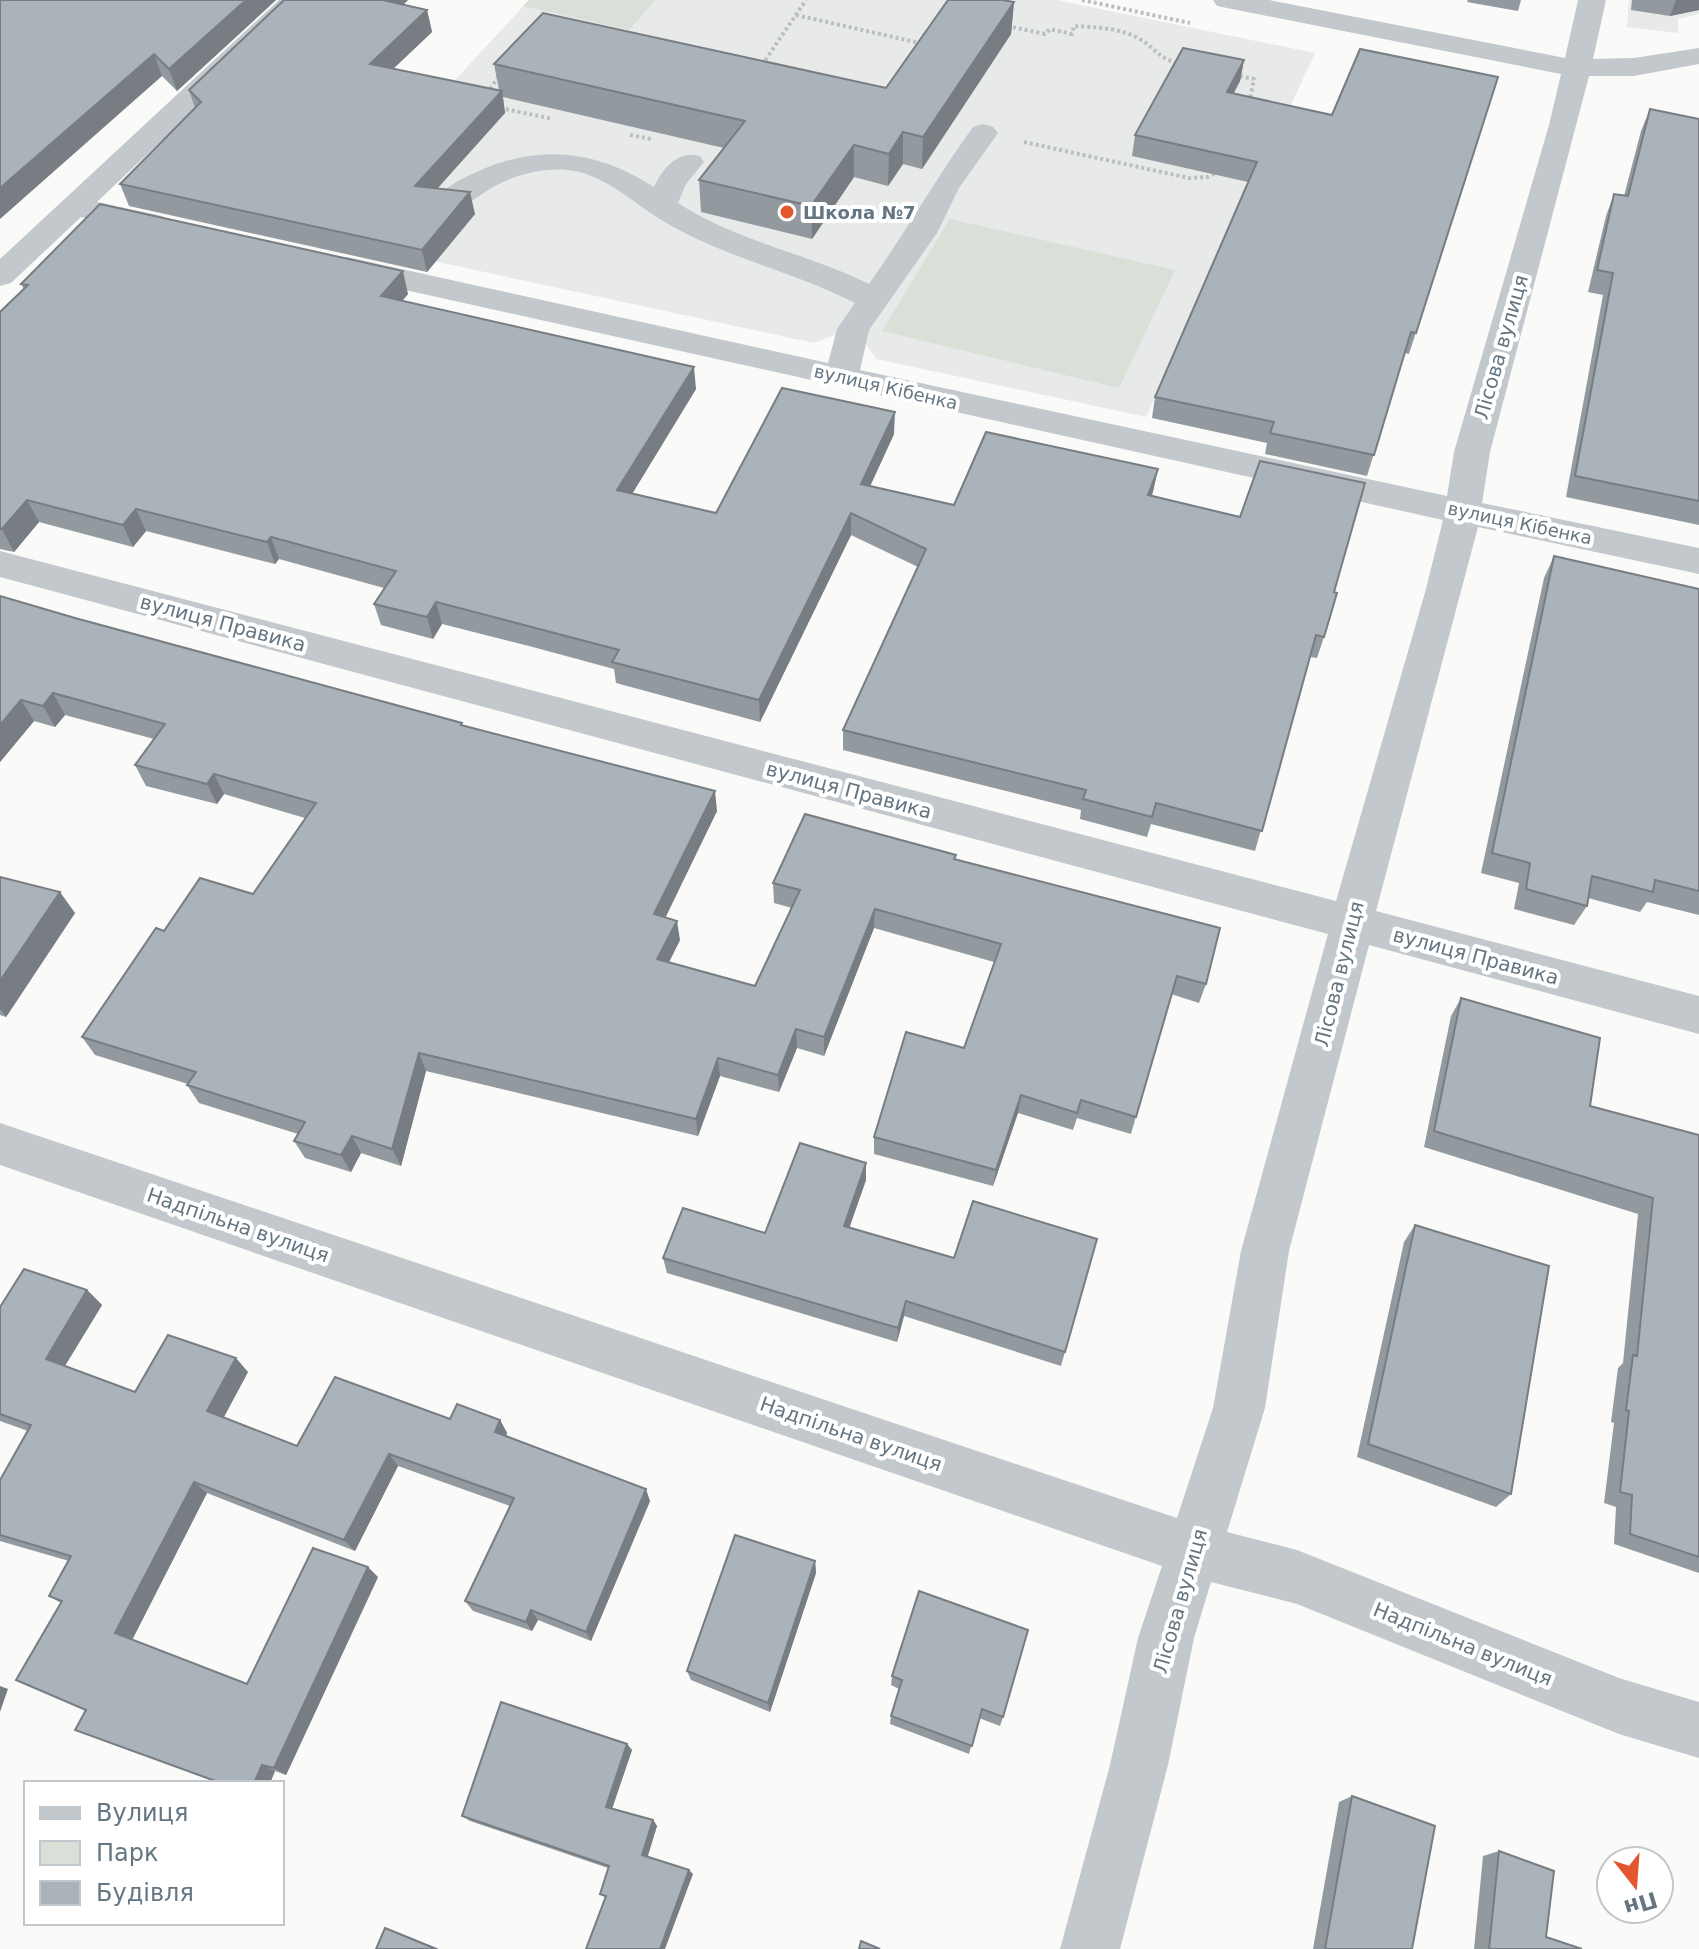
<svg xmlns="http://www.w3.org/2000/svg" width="1699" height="1949" viewBox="0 0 1699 1949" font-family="'DejaVu Sans',sans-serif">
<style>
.built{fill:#e8e9e9}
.green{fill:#dadfd7}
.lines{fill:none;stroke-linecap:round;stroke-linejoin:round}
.path{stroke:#bbbfc2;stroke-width:4;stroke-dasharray:3 3;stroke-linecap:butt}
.minor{fill:#c3c8cc;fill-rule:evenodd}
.wall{fill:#929a9f}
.shaded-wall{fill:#777d82}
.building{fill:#aab3b9;stroke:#777d82;stroke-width:2}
.poi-dot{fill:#e4572e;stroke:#fff;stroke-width:3}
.labels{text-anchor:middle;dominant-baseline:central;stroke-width:8;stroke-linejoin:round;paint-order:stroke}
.far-poi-label{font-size:18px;font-weight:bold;fill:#657683;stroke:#fff;text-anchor:start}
.far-street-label{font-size:18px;fill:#657683;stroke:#fff}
.street-label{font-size:20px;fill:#657683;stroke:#fff}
</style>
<rect width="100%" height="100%" fill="#fafaf8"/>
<g class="built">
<polygon points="529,0 1057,0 1315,53 1146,417 876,359 865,342 835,335 814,343 312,235"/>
<polygon points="1629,0 1699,0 1699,14 1678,19 1678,33 1627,27"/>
</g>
<g class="green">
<polygon points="529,0 655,0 629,30 523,6"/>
<polygon points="950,219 1175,270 1119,388 882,331"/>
</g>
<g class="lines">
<g class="path">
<polyline points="1082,0 1190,23"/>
<polyline points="796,15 924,44"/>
<path d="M1007 26 1045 34 1050 29 1072 34 1074 26C1095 27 1119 28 1138 38 1156 48 1158 59 1181 64"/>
<polyline points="762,65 806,0"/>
<polyline points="1234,75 1254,79 1249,104"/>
<polyline points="487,94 499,76"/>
<polyline points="500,108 553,119"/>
<polyline points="630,135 651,139"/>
<polyline points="1024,142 1189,178 1208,177 1217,172"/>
</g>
<g class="minor">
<polygon points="279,0 309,0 97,202 162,216 167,223 162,230 151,232 81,217 11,283 0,286 0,259"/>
<path d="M1213 0H1269L1565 58 1578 0H1606L1593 59 1634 58 1699 48V64L1634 76H1589L1490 452 1482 503 1699 548V574L1478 527 1376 911 1699 996V1034L1369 945 1289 1251 1265 1408 1227 1532 1297 1550 1619 1678 1699 1702V1758L1619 1734 1297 1604 1211 1582 1194 1638 1168 1765 1120 1949H1060L1110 1765 1138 1638 1162 1566 0 1165V1123L1177 1518 1213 1408 1241 1251 1328 934 0 577V551L1336 901 1426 589 1443 520 347 277 336 274 331 267 336 260 347 257 828 363 837 329 855 303C788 269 712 255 649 212 625 195 598 173 568 170 546 168 523 173 503 182 481 191 462 215 438 209L434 202C444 187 462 178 479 171 541 143 598 151 654 187 663 168 678 150 700 156L704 162 686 184 678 203C736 241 806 253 869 284 905 233 936 178 973 127L983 124 993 127 998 133 959 188 937 233 869 330 860 370 1447 496 1454 452 1549 125 1561 74 1227 8 1217 6Z"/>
</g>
</g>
<g class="wall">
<polygon points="0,0 276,0 177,91 162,76"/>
<polygon points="284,0 408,0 403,5 427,10 432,32 393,69 499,90 494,64 886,88 1014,2 1011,34 922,169 903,164 888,186 854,177 812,239 701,212 699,180 724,148 503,97 505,113 437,188 475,214 427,272 129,206 120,184 195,108 189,90"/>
<polygon points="1468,0 1521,0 1518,11 1467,2"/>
<polygon points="1632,0 1699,0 1699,10 1670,16 1631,10"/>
<polygon points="1244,60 1240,81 1233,94 1332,115 1498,77 1409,354 1405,353 1367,476 1265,454 1267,443 1152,418 1155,397 1248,182 1132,156 1135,135"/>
<polygon points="1650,109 1699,119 1699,525 1566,497 1603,295 1588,292 1606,216 1614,194 1624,196 1641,131"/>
<polygon points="21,284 408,294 402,301 696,389 632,494 716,513 894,434 870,486 954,505 1158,469 1152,496 1334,592 1324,637 1317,658 1310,657 1255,851 1151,824 1147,837 1080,819 1081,810 843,750 843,730 918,567 851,535 760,722 616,683 614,669 529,646 442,624 433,639 381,625 374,604 384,588 279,559 275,564 146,531 133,547 39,522 14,552 0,549 0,312 24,289"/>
<polygon points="1554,556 1699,589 1699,915 1647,902 1640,912 1588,898 1587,906 1574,925 1514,909 1519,883 1481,873 1544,578"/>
<polygon points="0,596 75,618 463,726 717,811 665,917 680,940 669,962 755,986 792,908 774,903 773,883 955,859 1206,984 1199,1003 1171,994 1131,1134 1077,1118 1073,1130 1018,1113 993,1186 874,1154 874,1137 964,1048 994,962 874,928 824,1056 797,1048 779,1092 720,1076 698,1136 426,1071 401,1166 361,1153 351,1172 305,1158 294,1141 298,1134 199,1103 187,1085 188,1084 95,1055 82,1037 164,931 253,894 305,818 224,794 217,804 146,786 135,765 154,739 65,715 55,727 34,721 0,762"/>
<polygon points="0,877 75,913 6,1017 0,1015"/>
<polygon points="1461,998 1590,1106 1699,1135 1699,1573 1614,1544 1616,1507 1604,1503 1614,1423 1611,1422 1618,1368 1623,1363 1638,1214 1424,1147 1451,1016"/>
<polygon points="866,1180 849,1228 954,1258 1097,1239 1061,1366 904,1316 897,1342 667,1273 663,1258 765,1233"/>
<polygon points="1415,1225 1511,1494 1496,1507 1357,1457 1404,1242"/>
<polygon points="87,1290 102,1305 65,1366 135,1392 248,1372 224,1417 297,1446 450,1419 500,1420 507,1433 506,1436 650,1501 591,1641 538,1620 532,1631 473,1611 465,1601 510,1506 398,1466 355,1551 207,1493 132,1640 247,1684 378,1577 286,1775 275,1771 270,1783 218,1783 75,1730 85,1710 61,1603 49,1596 69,1561 0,1541 0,1480 28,1431 0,1421 0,1307"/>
<polygon points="815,1561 816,1573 770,1712 691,1680 687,1671"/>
<polygon points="892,1676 1003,1717 1000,1726 979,1718 969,1754 890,1724 891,1716 899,1689 891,1685"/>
<polygon points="627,1744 632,1750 612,1808 653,1820 657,1826 647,1856 693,1874 606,1898 600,1894 608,1868 470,1821 462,1816"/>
<polygon points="1352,1796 1412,1949 1313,1949 1339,1802"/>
<polygon points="1499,1851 1546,1937 1582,1949 1474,1949 1483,1856"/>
</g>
<g class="shaded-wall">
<polygon points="246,0 276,0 177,91 169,69"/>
<polygon points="381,0 408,0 386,21"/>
<polygon points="1676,0 1699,0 1699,10 1670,16"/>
<polygon points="1014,2 1011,34 922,169 923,137"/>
<polygon points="427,10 432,32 375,86 370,64"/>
<polygon points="154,54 162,76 0,219 0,188"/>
<polygon points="1244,60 1240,81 1223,114 1227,92"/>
<polygon points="502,91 505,113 420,208 415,186"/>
<polygon points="903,132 903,164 888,186 889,154"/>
<polygon points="854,145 854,177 812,239 811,206"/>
<polygon points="470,192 475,214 427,272 422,250"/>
<polygon points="403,271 408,294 387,319 381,296"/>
<polygon points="694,367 696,389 621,512 617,490"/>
<polygon points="895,412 894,434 861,506 861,484"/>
<polygon points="1158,469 1153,491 1144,517 1148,495"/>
<polygon points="27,500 39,522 14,552 2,529"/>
<polygon points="136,509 146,531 133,547 123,525"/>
<polygon points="851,513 851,535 760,722 759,700"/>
<polygon points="271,537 279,559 275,564 267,542"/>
<polygon points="436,602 442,624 433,639 427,617"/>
<polygon points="53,693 65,715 55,727 43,706"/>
<polygon points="21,700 34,721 0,762 0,725"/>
<polygon points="214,774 224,794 217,804 207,784"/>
<polygon points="715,791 717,811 658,933 654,914"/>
<polygon points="60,892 75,913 6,1017 0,1009 0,981"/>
<polygon points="875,909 874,928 824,1056 824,1037"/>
<polygon points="677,921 680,940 661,978 657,959"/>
<polygon points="796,1029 797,1048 779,1092 778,1075"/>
<polygon points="419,1053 426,1071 401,1166 392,1149"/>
<polygon points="718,1058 720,1076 698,1136 696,1119"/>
<polygon points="1021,1095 1018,1113 993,1186 996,1170"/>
<polygon points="352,1136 361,1153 351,1172 341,1155"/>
<polygon points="866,1163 866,1180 844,1243 844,1226"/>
<polygon points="87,1290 102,1305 61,1372 46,1359"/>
<polygon points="906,1301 904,1316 897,1342 898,1328"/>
<polygon points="236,1358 248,1372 220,1424 207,1411"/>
<polygon points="500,1420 507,1433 502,1445 495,1432"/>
<polygon points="389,1454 398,1466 355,1551 344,1540"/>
<polygon points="194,1482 207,1493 131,1642 115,1633"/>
<polygon points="646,1489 650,1501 591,1641 586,1632"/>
<polygon points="815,1561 816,1573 770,1712 768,1703"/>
<polygon points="368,1567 378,1577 286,1775 274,1768"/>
<polygon points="531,1610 538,1620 532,1631 526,1622"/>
<polygon points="0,1686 8,1689 0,1712"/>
<polygon points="627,1744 632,1750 611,1812 606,1807"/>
<polygon points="262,1765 275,1771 270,1783 254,1783"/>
<polygon points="653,1820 657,1826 647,1859 642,1855"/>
<polygon points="689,1870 693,1874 665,1949 660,1949"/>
<polygon points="385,1928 397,1932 439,1949 436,1949"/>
</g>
<g class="building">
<polygon points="0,0 246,0 169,69 154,54 0,188"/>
<polygon points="284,0 383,0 427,10 370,64 502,91 415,186 470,192 422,250 120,184 201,102 189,90"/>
<polygon points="948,0 1002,0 1014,2 923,137 903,132 889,154 854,145 811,206 699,180 745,121 494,64 543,13 886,88"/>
<polygon points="1183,48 1244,60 1227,92 1332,115 1360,49 1498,77 1416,333 1411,332 1374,455 1270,433 1274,422 1155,397 1257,162 1135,135"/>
<polygon points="1650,109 1699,119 1699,501 1575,476 1613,273 1597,270 1614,194 1628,196"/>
<polygon points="100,204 403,271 381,296 694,367 617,490 716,513 782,388 895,412 861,484 954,505 986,432 1158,469 1148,495 1240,517 1260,461 1365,483 1334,592 1337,593 1324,637 1316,635 1262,831 1156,803 1152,817 1083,799 1086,790 843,730 926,549 851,513 759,700 612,662 619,650 524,625 436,602 427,617 374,604 396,571 271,537 267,542 136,509 123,525 27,500 2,529 0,529 0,312 28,285 21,284"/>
<polygon points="1554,556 1699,589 1699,891 1655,880 1653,892 1592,876 1587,906 1526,889 1530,863 1492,853"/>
<polygon points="0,596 75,618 462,723 461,725 715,791 654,914 677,921 657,959 755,986 800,890 773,883 805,814 956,855 954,859 1220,928 1206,984 1177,976 1136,1117 1081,1100 1077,1113 1021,1095 996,1170 874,1137 906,1032 964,1048 1001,944 875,909 824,1037 796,1029 778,1075 718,1058 696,1119 419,1053 392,1149 352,1136 341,1155 294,1141 305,1122 187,1085 196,1072 82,1037 156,928 164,931 200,878 253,894 316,803 214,774 207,784 135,765 165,724 53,693 43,706 21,700 0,725"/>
<polygon points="0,877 60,892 0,981"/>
<polygon points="1461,998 1600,1038 1590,1106 1699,1135 1699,1557 1630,1534 1632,1495 1620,1492 1629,1411 1626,1410 1633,1355 1637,1356 1653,1198 1434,1131"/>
<polygon points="800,1143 866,1163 844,1226 954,1258 973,1201 1097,1239 1065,1352 906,1301 898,1328 663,1258 683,1208 765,1233"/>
<polygon points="1415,1225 1549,1266 1511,1494 1368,1444"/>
<polygon points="24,1269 87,1290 46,1359 135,1392 168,1335 236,1358 207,1411 297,1446 335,1377 450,1419 457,1404 500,1420 495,1432 646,1489 586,1632 531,1610 526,1622 465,1601 514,1498 389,1454 344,1540 194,1482 115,1633 247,1684 313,1548 368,1567 274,1768 262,1765 254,1783 221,1783 75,1730 86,1710 16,1680 62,1601 49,1596 71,1556 0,1535 0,1480 31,1425 0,1414 0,1307"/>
<polygon points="735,1535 815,1561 768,1703 687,1671"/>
<polygon points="919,1591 1028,1630 1003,1717 982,1709 972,1746 891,1716 902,1680 892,1676"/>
<polygon points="501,1702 627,1744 606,1807 653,1820 642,1855 689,1870 660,1949 586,1949 606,1896 600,1894 609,1866 462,1816"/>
<polygon points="1352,1796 1435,1826 1412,1949 1325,1949"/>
<polygon points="1499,1851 1554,1871 1546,1937 1582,1949 1489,1949"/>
<polygon points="385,1928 436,1949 376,1949"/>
<polygon points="861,1941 880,1949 859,1949"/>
</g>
<circle class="poi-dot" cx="787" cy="212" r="8"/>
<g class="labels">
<g class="far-poi-label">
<text x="803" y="212">Школа №7</text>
</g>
<g class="far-street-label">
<text transform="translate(886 387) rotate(13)">вулиця Кібенка</text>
<text transform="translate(1520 523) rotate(12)">вулиця Кібенка</text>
</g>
<g class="street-label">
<text transform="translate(1501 347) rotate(-74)">Лісова вулиця</text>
<text transform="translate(223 623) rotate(15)">вулиця Правика</text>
<text transform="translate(849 790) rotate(15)">вулиця Правика</text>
<text transform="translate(1476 956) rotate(15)">вулиця Правика</text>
<text transform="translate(1339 974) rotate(-76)">Лісова вулиця</text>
<text transform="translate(238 1225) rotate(19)">Надпільна вулиця</text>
<text transform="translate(851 1434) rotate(19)">Надпільна вулиця</text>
<text transform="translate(1180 1601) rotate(-74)">Лісова вулиця</text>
<text transform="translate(1463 1644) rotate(22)">Надпільна вулиця</text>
</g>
</g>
<rect x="24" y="1781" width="260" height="144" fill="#ffffff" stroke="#c1c8cd" stroke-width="2"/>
<rect x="40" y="1807" width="40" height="12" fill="#c3c8cc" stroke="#c1c8cd" stroke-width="2"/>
<text x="96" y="1821" font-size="24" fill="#657683">Вулиця</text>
<rect x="40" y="1841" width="40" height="24" fill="#dadfd7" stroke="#c1c8cd" stroke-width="2"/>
<text x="96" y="1861" font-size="24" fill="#657683">Парк</text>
<rect x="40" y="1881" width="40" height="24" fill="#aab3b9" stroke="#c1c8cd" stroke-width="2"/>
<text x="96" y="1901" font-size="24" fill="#657683">Будівля</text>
<g transform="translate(1635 1885) rotate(163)"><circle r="38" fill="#ffffff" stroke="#c1c8cd" stroke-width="2"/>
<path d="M0-6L14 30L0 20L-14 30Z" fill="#e4572e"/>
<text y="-12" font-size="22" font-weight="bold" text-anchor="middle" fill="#657683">Пн</text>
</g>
</svg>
